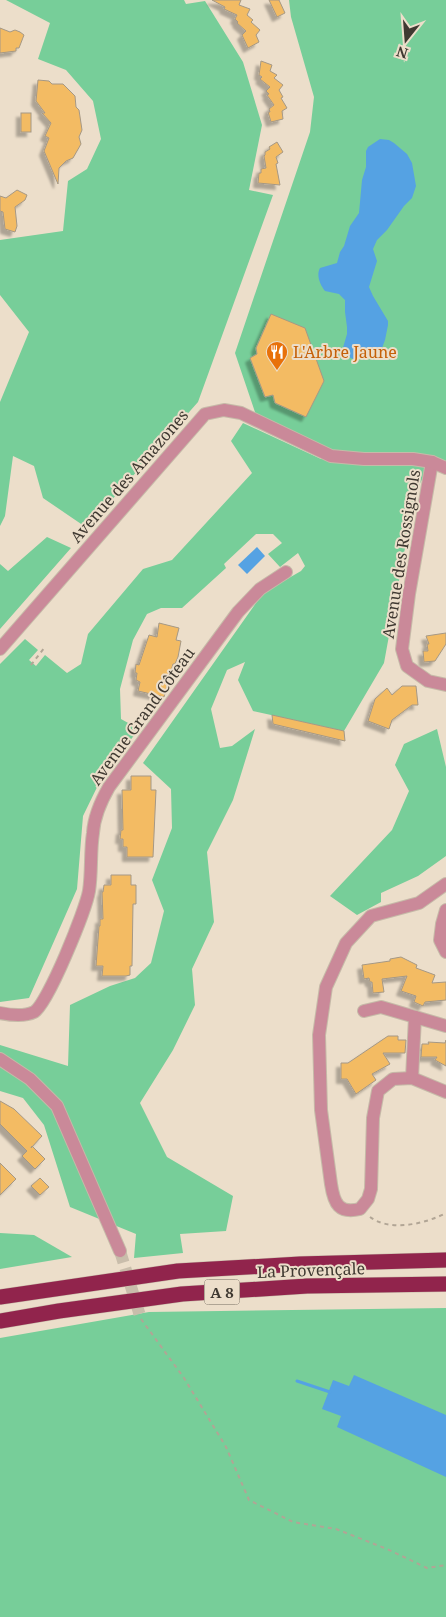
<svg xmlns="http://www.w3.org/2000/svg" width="446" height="1617" viewBox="0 0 446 1617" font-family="'Noto Serif',serif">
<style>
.green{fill:#77ce99}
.water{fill:#55a2e3}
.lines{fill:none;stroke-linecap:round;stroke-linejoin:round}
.stream{stroke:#55a2e3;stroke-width:3}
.building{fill:#f3bb64;stroke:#a59885;filter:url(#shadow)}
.minor-tunnel{stroke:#c9bdab;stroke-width:12;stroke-dasharray:12 6;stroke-linecap:butt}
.minor-casing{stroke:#c6baa8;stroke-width:14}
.highway-casing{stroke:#c6baa8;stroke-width:16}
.path{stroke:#b1a595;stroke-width:2;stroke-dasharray:4 4;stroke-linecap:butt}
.minor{stroke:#ca8999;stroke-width:12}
.highway{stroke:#91244c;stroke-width:15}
.labels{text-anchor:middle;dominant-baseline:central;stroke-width:4;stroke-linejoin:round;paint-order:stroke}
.shield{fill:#ecdeca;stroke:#736a5f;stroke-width:1}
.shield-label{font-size:15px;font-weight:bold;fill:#3f3931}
.food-label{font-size:16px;fill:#c56008;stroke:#ecdeca;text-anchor:start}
.street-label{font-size:16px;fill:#3f3931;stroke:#ecdeca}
</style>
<defs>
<filter id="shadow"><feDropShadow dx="-4.5" dy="4.5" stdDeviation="1" flood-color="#0004"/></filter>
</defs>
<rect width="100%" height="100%" fill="#ecdeca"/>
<g class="green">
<polygon points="6,0 184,0 186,4 205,1 243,62 262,125 249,190 273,195 198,402 87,528 43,498 34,466 13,456 5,516 0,526 0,402 29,332 0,295 0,240 63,231 68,181 87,169 101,139 93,101 66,70 38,59 50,23"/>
<polygon points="289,0 446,0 446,463 434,457 415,493 384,663 344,731 253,711 238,680 245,662 227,670 211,709 220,748 232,746 255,729 233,800 207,852 214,922 192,969 195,1005 173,1050 140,1103 167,1157 233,1196 226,1231 180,1234 183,1253 134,1258 136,1234 70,1207 44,1125 23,1098 0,1091 0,1045 68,1066 70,1005 110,986 135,978 151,963 164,911 152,880 172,828 171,789 143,763 263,593 301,571 305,566 298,553 280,567 268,554 282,543 273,534 256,534 224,564 226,568 182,608 161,608 147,614 133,640 120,689 121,719 139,729 102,777 83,816 77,889 29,998 0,1002 0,664 25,639 38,650 29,660 36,666 45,655 67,673 81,664 88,634 143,569 172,560 252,473 231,441 243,423 321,459 322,446 257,418 235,353 310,132 314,97 291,17"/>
<polygon points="47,537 71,548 0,629 0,564 8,571"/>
<polygon points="437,729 446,767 446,856 418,876 381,893 381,902 357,915 330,896 392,830 409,791 395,765 404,744"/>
<polygon points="0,1233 34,1235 72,1257 0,1269"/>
<polygon points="446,1308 446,1617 0,1617 0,1338 149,1312"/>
</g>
<g class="water">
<path d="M380 139 389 140 394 143 407 154 412 163 416 186 412 198 404 206 387 230 377 240 373 249 377 261 369 287 373 296 388 321V325L385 340 382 348 372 357 367 359H353L343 354 342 351 347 334V327L345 312V300L339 294 325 291C320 285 316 275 320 268L337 263 340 252 344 246 350 226 359 213 362 180 366 167V151L368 147Z"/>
<polygon points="257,547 265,556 247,574 238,565"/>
<polygon points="354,1375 446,1415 446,1477 337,1427 341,1416 322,1409 333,1380 349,1386"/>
</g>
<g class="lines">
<polyline class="stream" points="297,1381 330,1392"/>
</g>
<g class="building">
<polygon points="212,0 241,0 239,5 250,9 247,15 253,20 251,22 260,30 256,35 259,42 248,48 242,35 246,31 237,23 238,22 235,19 237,15 224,9 225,7"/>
<polygon points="269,0 279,0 285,13 277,17"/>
<polygon points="0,28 10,32 15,30 20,32 24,35 19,48 16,48 16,51 0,53"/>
<polygon points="261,61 272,65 270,71 277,75 274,78 283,85 279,90 283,97 281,98 287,108 282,111 283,119 271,122 268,112 270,112 269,109 274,105 267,95 269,94 266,91 270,87 260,79 262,77 259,75"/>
<polygon points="38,80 49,81 52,84 63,84 75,96 76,107 79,110 82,130 79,137 81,144 73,158 66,161 59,168 58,184 44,151 49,138 45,136 51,123 42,113 45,113 36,101"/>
<rect x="21" y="113" width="10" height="19"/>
<polygon points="277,142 283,152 276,157 278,163 276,164 280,185 258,183 259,173 261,173 261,169 266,168 264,156 265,155 265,152 270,149 269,147"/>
<polygon points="17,190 27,195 25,200 15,207 17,226 15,232 5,229 3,212 0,211 0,196 6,198"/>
<polygon points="271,314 305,328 324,381 306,417 275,403 273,395 265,397 250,358 257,354 256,348"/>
<polygon points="159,623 179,628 176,640 181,641 178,657 175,664 173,664 164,697 138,691 140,682 136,680 137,673 135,673 136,664 139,665 149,635 157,637"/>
<polygon points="446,633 446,644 435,661 424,662 423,651 428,651 427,644 429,644 426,636"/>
<polygon points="402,686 416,686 418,705 412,705 392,720 389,729 368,721 375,699 387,688 392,695"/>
<polygon points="272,715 344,731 345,741 273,724"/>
<polygon points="131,776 151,776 151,790 156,790 153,857 127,857 127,847 123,847 123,839 120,839 121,830 123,830 122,790 131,790"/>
<polygon points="111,875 131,875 131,885 136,885 136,904 133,904 132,966 130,966 130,975 126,976 102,976 103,966 96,966 99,926 100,926 100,919 103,919 102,892 103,892 104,885 111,885"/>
<polygon points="401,957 417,965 416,968 435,975 432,983 446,982 446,1000 425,1002 423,1006 414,1002 416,996 401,991 407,976 382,979 384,992 373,993 372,982 370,982 369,978 364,979 362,965 390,961 390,959"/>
<polygon points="388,1036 398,1036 398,1040 406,1040 405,1053 383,1053 390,1064 372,1074 376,1080 356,1094 347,1079 341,1079 341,1063 348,1063"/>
<polygon points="446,1040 446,1066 435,1060 437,1057 421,1057 422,1044 429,1044 428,1042 445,1043"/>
<polygon points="0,1101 14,1109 42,1136 31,1148 32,1146 45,1159 35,1169 22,1156 27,1151 0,1124"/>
<polygon points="0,1163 16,1179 0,1195"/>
<polygon points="40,1178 49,1187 40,1195 31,1186"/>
</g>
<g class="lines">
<polyline class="minor-tunnel" points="120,1251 141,1319"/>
<g class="minor-casing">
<g id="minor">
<polyline points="432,462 409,594 402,649 407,666 428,681 446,685"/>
<polyline points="0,649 205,414 224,410 241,413 331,456 364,459 413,459 432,462 446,468"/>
<path d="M446 884 419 903 371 916 346 943 326 987 319 1035 321 1110 331 1184C334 1204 339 1214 360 1209L368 1199 371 1189 373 1118 378 1091 393 1079 412 1078 446 1092"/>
<polyline points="446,910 442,924 440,940 446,952"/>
<polyline points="364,1011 381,1007 446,1026"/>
<path d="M0 1013C10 1015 24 1017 34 1012 48 1004 86 909 89 891 92 872 90 852 93 833 94 817 101 801 109 787L238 612 260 589 286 572"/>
<polyline points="0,1059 30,1079 57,1106 120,1251"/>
<polyline points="412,1078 415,1017"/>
</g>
</g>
<g class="highway-casing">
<g id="highway">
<polyline points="0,1297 178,1271 300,1264 446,1260"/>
<polyline points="0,1321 59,1311 182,1294 307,1286 446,1284"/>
</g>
</g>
<g class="path">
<polyline points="31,665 45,647"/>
<path d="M370 1217C390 1232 425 1224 446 1213"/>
<polyline points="141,1319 184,1378 226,1447 249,1500 293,1522 336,1529 387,1549 427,1568 446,1565"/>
</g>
<use href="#minor" class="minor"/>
<use href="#highway" class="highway"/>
</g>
<defs>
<g id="restaurant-pin" transform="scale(1.125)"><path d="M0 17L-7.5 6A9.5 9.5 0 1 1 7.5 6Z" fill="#e8710a" stroke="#ecdeca"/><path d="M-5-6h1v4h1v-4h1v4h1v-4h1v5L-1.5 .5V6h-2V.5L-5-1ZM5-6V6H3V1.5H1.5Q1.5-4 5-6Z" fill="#fff"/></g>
</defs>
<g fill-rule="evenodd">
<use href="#restaurant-pin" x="277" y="352"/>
</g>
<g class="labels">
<rect class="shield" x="204.5" y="1279.5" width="35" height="25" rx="4"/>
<g class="shield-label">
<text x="222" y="1292">A 8</text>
</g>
<g class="food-label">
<text x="293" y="352">L'Arbre Jaune</text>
</g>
<g class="street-label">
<text transform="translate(129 476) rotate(-49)">Avenue des Amazones</text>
<text transform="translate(401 554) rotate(-81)">Avenue des Rossignols</text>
<text transform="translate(142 716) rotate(-54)">Avenue Grand Côteau</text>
<text transform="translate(311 1270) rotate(-2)">La Provençale</text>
</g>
</g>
<g transform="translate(406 40) rotate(197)" stroke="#ecdeca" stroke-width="4" paint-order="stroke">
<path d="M0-4L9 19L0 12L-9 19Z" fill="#3f3931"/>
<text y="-8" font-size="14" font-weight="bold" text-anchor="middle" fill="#3f3931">N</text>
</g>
</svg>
